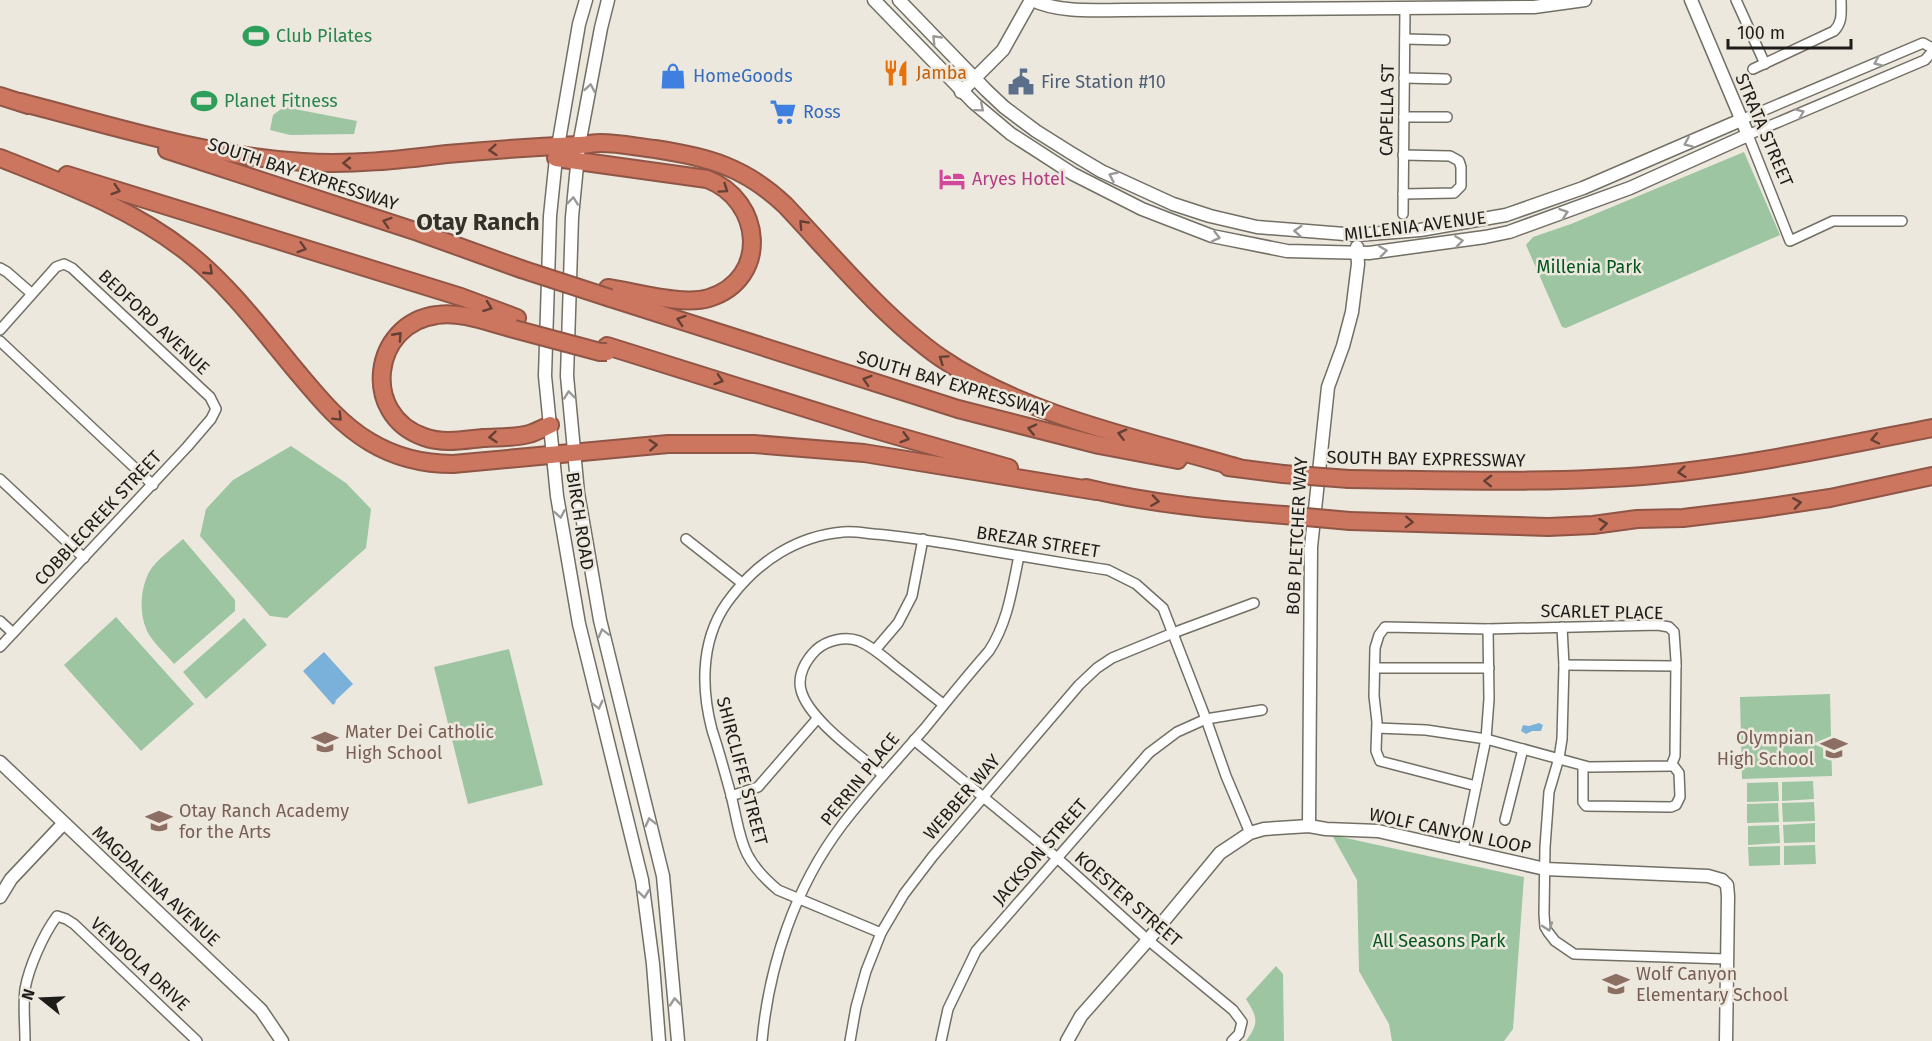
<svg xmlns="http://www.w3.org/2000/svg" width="1932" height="1041" viewBox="0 0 1932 1041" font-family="'Fira Sans',sans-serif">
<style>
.green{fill:#9dc5a1}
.water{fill:#79b1da}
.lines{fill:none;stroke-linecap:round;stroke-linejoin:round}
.street-casing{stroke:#726f65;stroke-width:12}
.secondary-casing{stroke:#726f65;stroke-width:15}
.highway-casing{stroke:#8f5646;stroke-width:20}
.street{stroke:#fff;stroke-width:9}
.secondary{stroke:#fff;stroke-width:12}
.highway{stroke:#cc755f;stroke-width:16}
.highway-bridge-casing{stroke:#8f5646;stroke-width:20;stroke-linecap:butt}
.highway-bridge{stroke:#cc755f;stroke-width:16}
.oneway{stroke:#9a9997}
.oneway2{stroke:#644034}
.labels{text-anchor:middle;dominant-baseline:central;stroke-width:5;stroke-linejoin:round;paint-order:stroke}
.leisure-label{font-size:18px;fill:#27864d;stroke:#ede8de;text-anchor:start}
.food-label{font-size:18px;fill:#c56008;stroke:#ede8de;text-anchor:start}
.shop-label{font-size:18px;fill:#366cbe;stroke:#ede8de;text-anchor:start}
.service-label{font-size:18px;fill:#4e5e75;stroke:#ede8de;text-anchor:start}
.street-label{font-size:18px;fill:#1e1c18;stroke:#ede8de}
.hotel-label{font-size:18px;fill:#b23c85;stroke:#ede8de;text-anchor:start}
.park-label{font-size:18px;fill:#02551d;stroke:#ede8de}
.education-label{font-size:18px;fill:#785e54;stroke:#ede8de;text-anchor:start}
.district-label{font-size:24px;font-weight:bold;fill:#343129;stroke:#ede8de}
</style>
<rect width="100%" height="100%" fill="#ede8de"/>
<g class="green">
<polygon points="284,107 357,121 354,134 290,135 270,130 273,115"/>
<polygon points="1744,152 1780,235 1566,328 1562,327 1526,245 1533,237 1571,224"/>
<polygon points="291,446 346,483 371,509 366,548 287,618 270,616 200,536 206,509 233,480"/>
<path d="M183 539 235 600V611L174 664C166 654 153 643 147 631 139 613 140 590 149 572 157 559 172 549 183 539Z"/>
<polygon points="116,617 194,704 141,751 64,665"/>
<polygon points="244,618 267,645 206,699 183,672"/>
<polygon points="509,649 543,785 468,804 434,667"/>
<polygon points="1830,694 1832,776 1742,779 1740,697"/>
<polygon points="1813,781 1814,799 1782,801 1782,782"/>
<polygon points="1778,782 1779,801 1747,802 1747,783"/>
<polygon points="1814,802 1815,821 1783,822 1782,803"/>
<polygon points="1778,803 1779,822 1747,823 1747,804"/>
<polygon points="1815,823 1815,842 1784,843 1783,825"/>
<polygon points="1779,825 1780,843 1748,845 1748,826"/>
<polygon points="1332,835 1524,877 1513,1029 1504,1041 1392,1041 1389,1024 1359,971 1357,880"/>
<polygon points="1815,845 1816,864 1784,865 1784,846"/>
<polygon points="1780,846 1780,865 1749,866 1748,847"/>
<path d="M1276 966 1283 974 1284 1041H1246C1259 1023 1258 1018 1246 999Z"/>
</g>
<g class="water">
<polygon points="324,652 353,684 335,701 336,702 333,705 303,671"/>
<polygon points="1539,723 1543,725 1541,731 1532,731 1526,734 1521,731 1523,725 1529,726"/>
</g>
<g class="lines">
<g class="street-casing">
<g id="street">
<polyline points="1736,0 1765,64"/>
<polyline points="1405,39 1445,40"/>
<path d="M1753 69 1834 31C1843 22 1841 12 1841 0"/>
<polyline points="1404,78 1446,79"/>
<polyline points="1404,117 1447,117"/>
<polyline points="1741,120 1923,43 1932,48"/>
<polyline points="1403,194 1454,193 1461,186 1461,167 1459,161 1450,156 1403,155"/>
<polyline points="1403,214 1405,7"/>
<polyline points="1902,221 1833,221 1790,241 1748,135 1925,60 1932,52"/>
<polyline points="0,268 7,272 31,293"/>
<polyline points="0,330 56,267 64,264 72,268 210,397 216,409 211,419 187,447 0,647"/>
<polyline points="0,341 153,485"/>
<polyline points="0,479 84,558"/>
<polyline points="686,539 742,583"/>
<polyline points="0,621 13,633"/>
<polyline points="1562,627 1564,665 1562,739 1559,758 1549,792 1545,847 1544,914 1545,927 1548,932 1555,941 1574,954 1726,959"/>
<polyline points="875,650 898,623 912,596 923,539"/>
<polyline points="1564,665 1676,666"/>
<polyline points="1376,668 1489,668"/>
<polyline points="1377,728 1426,730 1486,739 1589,767 1671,766 1675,756 1676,661 1674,632 1669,627 1658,625 1488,629 1385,627 1379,635 1375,648 1374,696 1377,722 1376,751 1380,761 1476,786"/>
<polyline points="914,740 1056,857 1148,940 1233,1010 1242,1022 1239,1034 1232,1041"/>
<polyline points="1583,766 1583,802 1586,806 1671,807 1676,805 1680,797 1679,773 1672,764"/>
<path d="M883 775C860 755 808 719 801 690 797 675 806 660 816 650 827 640 845 636 859 641 873 647 885 658 896 667 912 679 927 692 943 704"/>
<polyline points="731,796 758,787 817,719"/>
<polyline points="1505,820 1523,749"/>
<polyline points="1463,850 1486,739 1489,699 1488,629"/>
<path d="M881 933 778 890C739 857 742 840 731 795 725 773 719 751 712 730 700 684 701 634 732 596 759 561 797 536 843 532 853 531 864 533 874 534 900 536 925 540 951 544 1003 553 1055 562 1108 570L1136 584 1163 608 1206 719 1226 776 1250 833"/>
<path d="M25 1041C25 1024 23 1006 25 989 29 967 43 935 57 916L66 919 74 924 197 1041"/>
<path d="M762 1041C769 965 795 887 842 825 868 791 897 760 925 728 946 702 967 676 989 651 1008 622 1012 589 1019 556"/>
<polyline points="850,1041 856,1007 866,971 881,933 904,894 933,856 1079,685 1097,668 1112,658 1173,633 1254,603"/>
<polyline points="941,1041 948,1009 976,951 1149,753 1177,732 1206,719 1262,710"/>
</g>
</g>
<g class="secondary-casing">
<g id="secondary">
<polyline points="586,0 579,24 556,158 550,216 545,376 557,496 579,624 642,880 653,964 659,1041"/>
<polyline points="608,0 601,28 579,145 572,217 567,376 578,493 600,620 663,876 678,1041"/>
<polyline points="874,0 974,103 1011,134 1073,174 1142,209 1212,236 1287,251 1369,253 1485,237 1509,232 1630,188 1748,135 1691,0"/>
<polyline points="899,0 986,90 1004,107 1036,131 1071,153 1101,171 1173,204 1210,216 1257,227 1357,235 1420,230 1506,215 1583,188 1741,120"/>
<path d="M1032 0C1060 13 1094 10 1123 10L1534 7 1585 0"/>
<polyline points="961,92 1003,50 1031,0"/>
<polyline points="0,762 261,1010 282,1041"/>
<polyline points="1309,826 1311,547 1328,387 1343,346 1352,312 1358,264 1357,247"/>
<polyline points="0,897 11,879 63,824"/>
<polyline points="1067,1041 1081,1016 1148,940 1220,853 1250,833 1264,829 1309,826 1326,829 1378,831 1545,869 1708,876 1722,880 1727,885 1728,896 1726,1041"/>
</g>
</g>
<g class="highway-casing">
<g id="highway">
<polyline points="0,96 28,105"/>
<path d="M20 102C113 126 206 156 303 162 352 165 399 160 447 154 491 150 534 147 578 145 586 145 593 143 601 143 619 143 637 147 655 149 708 157 745 167 785 205 833 256 884 318 941 358 1026 416 1141 439 1239 468"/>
<polyline points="167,150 418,232 521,269"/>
<path d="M0 158C65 184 131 208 187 252 230 286 263 331 298 373 319 398 341 425 370 442 395 457 424 464 453 464L668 444H754L864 453 1096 491"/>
<path d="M556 158 707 179C763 200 770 279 709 298 683 306 636 292 608 288"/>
<polyline points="67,175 461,297 517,318"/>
<polyline points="610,298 958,409 1099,445 1178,460"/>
<path d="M514 329C490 323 462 311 437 315 372 323 360 415 424 437 443 444 463 440 483 438 497 437 515 438 529 434 536 432 543 428 550 425"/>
<polyline points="607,346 869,428 1009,468"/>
<polyline points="1228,467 1283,474"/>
<path d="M1349 479C1450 480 1552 484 1654 475 1748 466 1840 446 1932 428"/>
<path d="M1086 488C1150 504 1218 510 1284 515"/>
<polyline points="1350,521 1548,527 1593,525 1637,519 1683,518 1757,509 1830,498 1932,476"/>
</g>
</g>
<use href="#street" class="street"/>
<use href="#secondary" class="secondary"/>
<use href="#highway" class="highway"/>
<g class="highway-bridge-casing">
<g id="highway-bridge">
<polyline points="521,269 610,298"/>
<polyline points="514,329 600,352 607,352"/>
<polyline points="1283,474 1349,479"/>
<polyline points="1284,515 1350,521"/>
</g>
</g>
<use href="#highway-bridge" class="highway-bridge"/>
</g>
<defs><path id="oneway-chevron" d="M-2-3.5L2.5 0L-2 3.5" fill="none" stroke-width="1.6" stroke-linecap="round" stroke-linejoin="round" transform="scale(1.5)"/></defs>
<g class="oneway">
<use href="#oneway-chevron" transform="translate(936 39) rotate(-134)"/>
<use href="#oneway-chevron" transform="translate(1878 62) rotate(157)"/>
<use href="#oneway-chevron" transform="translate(590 88) rotate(-80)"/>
<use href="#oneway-chevron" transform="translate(980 108) rotate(40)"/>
<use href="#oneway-chevron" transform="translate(1800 113) rotate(-23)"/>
<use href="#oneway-chevron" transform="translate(1688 143) rotate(157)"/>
<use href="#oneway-chevron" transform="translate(1113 176) rotate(-155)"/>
<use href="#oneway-chevron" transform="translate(573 201) rotate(-84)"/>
<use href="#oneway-chevron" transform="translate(1564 213) rotate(-19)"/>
<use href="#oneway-chevron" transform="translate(1298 231) rotate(-176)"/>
<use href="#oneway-chevron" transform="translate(1216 237) rotate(14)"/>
<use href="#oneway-chevron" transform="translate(1459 241) rotate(-8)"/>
<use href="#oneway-chevron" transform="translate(1383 251) rotate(-8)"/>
<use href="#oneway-chevron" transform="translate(569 395) rotate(-96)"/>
<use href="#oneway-chevron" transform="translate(560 514) rotate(80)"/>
<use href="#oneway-chevron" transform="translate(603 633) rotate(-104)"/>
<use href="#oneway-chevron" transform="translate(598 705) rotate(76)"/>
<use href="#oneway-chevron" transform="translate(650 822) rotate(-104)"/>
<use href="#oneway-chevron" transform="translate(644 894) rotate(82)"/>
<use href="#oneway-chevron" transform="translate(1548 927) rotate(71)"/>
<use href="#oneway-chevron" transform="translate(675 1002) rotate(-95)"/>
</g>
<g class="oneway2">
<use href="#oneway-chevron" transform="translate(493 150) rotate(175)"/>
<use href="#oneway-chevron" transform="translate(347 163) rotate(179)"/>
<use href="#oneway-chevron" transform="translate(724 189) rotate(35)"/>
<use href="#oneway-chevron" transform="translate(116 190) rotate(17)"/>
<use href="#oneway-chevron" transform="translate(387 222) rotate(-162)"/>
<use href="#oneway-chevron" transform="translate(803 224) rotate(-133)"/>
<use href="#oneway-chevron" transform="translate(302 248) rotate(17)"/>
<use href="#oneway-chevron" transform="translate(209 271) rotate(43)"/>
<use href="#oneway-chevron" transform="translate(488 307) rotate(20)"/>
<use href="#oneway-chevron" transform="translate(681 320) rotate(-162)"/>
<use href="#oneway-chevron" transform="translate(398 336) rotate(-48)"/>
<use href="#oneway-chevron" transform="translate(943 359) rotate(-146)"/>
<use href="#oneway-chevron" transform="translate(719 380) rotate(18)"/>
<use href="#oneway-chevron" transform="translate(867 380) rotate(-162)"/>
<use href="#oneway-chevron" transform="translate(338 417) rotate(45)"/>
<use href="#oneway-chevron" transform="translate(1032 429) rotate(-167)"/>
<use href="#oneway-chevron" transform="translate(1122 434) rotate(-165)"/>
<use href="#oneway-chevron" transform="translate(493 437) rotate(175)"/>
<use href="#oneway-chevron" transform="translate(905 438) rotate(16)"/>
<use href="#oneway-chevron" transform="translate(1875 439) rotate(168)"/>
<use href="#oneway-chevron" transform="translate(653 445) rotate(-4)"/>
<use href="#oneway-chevron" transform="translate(1682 472) rotate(174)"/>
<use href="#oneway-chevron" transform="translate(1488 481) rotate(-179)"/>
<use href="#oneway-chevron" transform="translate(1155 501) rotate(8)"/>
<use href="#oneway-chevron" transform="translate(1797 503) rotate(-9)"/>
<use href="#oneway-chevron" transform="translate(1409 522) rotate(2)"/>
<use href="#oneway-chevron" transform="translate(1603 524) rotate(-7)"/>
</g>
<defs>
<g id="stadium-bare" transform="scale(2.07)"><path d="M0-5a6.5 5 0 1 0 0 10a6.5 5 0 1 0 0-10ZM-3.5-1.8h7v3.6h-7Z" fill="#2e9e5b" stroke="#ede8de" stroke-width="2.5" paint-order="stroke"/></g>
<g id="restaurant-bare" transform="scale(2.07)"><path d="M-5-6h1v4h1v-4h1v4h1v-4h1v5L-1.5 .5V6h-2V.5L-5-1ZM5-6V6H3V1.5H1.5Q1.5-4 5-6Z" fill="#e8710a" stroke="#ede8de" stroke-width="2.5" paint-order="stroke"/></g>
<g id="shop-bare" transform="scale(2.07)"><path d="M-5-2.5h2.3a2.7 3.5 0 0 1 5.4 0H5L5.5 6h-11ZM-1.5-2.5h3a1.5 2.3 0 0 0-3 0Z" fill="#3f7fe0" stroke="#ede8de" stroke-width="2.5" paint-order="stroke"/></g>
<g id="civic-bare" transform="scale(2.07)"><path d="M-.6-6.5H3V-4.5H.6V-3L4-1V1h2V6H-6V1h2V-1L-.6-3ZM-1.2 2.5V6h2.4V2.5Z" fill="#5c6f8a" stroke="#ede8de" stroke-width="2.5" paint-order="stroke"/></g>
<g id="supermarket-bare" transform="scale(2.07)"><path d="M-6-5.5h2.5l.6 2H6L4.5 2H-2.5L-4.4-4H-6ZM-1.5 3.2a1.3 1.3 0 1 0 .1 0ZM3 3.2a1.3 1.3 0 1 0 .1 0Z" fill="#3f7fe0" stroke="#ede8de" stroke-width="2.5" paint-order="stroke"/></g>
<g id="hotel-bare" transform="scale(2.07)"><path d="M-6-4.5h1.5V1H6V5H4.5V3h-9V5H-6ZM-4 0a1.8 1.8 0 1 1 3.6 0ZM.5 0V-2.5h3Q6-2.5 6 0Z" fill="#d1479c" stroke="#ede8de" stroke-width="2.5" paint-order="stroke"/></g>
<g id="school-bare" transform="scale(2.07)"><path d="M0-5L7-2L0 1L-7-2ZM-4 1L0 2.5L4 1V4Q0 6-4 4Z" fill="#8d6e63" stroke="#ede8de" stroke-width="2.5" paint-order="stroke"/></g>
</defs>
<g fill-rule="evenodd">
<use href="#stadium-bare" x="256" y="36"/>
<use href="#restaurant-bare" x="896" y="73"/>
<use href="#shop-bare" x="673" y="76"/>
<use href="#civic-bare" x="1021" y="82"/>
<use href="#stadium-bare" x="204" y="101"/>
<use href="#supermarket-bare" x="783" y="112"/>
<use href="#hotel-bare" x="952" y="179"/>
<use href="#school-bare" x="325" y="742"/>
<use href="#school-bare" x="1834" y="748"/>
<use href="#school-bare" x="159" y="821"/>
<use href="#school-bare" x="1616" y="984"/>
</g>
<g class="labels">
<g class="leisure-label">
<text x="276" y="36">Club Pilates</text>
<text x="224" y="101">Planet Fitness</text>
</g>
<g class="food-label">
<text x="916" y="73">Jamba</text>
</g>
<g class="shop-label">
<text x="693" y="76">HomeGoods</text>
<text x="803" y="112">Ross</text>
</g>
<g class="service-label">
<text x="1041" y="82">Fire Station #10</text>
</g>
<g class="street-label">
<text transform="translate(1387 110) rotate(-89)">CAPELLA ST</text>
<text transform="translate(1764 130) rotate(67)">STRATA STREET</text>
<text transform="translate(303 174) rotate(18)">SOUTH BAY EXPRESSWAY</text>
<text transform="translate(1415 226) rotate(-7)">MILLENIA AVENUE</text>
<text transform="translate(154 322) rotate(43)">BEDFORD AVENUE</text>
<text transform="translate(953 384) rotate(16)">SOUTH BAY EXPRESSWAY</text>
<text transform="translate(1426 459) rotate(1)">SOUTH BAY EXPRESSWAY</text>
<text transform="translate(98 518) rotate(-47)">COBBLECREEK STREET</text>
<text transform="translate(580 521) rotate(81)">BIRCH ROAD</text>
<text transform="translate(1297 536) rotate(-87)">BOB PLETCHER WAY</text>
<text transform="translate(1038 542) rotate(9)">BREZAR STREET</text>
<text transform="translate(1602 612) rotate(1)">SCARLET PLACE</text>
<text transform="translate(742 771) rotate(75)">SHIRCLIFFE STREET</text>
<text transform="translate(860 779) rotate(-51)">PERRIN PLACE</text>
<text transform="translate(962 797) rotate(-49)">WEBBER WAY</text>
<text transform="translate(1450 831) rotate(12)">WOLF CANYON LOOP</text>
<text transform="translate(1040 852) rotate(-49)">JACKSON STREET</text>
<text transform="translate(156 886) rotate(43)">MAGDALENA AVENUE</text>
<text transform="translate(1128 899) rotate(41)">KOESTER STREET</text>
<text transform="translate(140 964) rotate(43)">VENDOLA DRIVE</text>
</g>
<g class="hotel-label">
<text x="972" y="179">Aryes Hotel</text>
</g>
<g class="park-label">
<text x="1589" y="267">Millenia Park</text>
<text x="1439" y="941">All Seasons Park</text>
</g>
<g class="education-label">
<text x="345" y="732">Mater Dei Catholic<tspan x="345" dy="21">High School</tspan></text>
<text x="1814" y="738" text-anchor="end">Olympian<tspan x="1814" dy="21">High School</tspan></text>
<text x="179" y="811">Otay Ranch Academy<tspan x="179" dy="21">for the Arts</tspan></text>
<text x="1636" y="974">Wolf Canyon<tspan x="1636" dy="21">Elementary School</tspan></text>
</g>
<g class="district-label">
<text x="478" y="222">Otay Ranch</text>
</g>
</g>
<g transform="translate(42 999) rotate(288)" stroke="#ede8de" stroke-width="4.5" paint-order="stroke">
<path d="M0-4.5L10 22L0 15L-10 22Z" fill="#1e1c18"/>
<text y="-9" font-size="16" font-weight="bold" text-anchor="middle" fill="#1e1c18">N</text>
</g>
<path d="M1728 39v9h123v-9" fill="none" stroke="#1e1c18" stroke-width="3"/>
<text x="1737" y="39" font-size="18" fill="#1e1c18" stroke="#ede8de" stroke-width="4.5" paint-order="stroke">100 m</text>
</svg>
